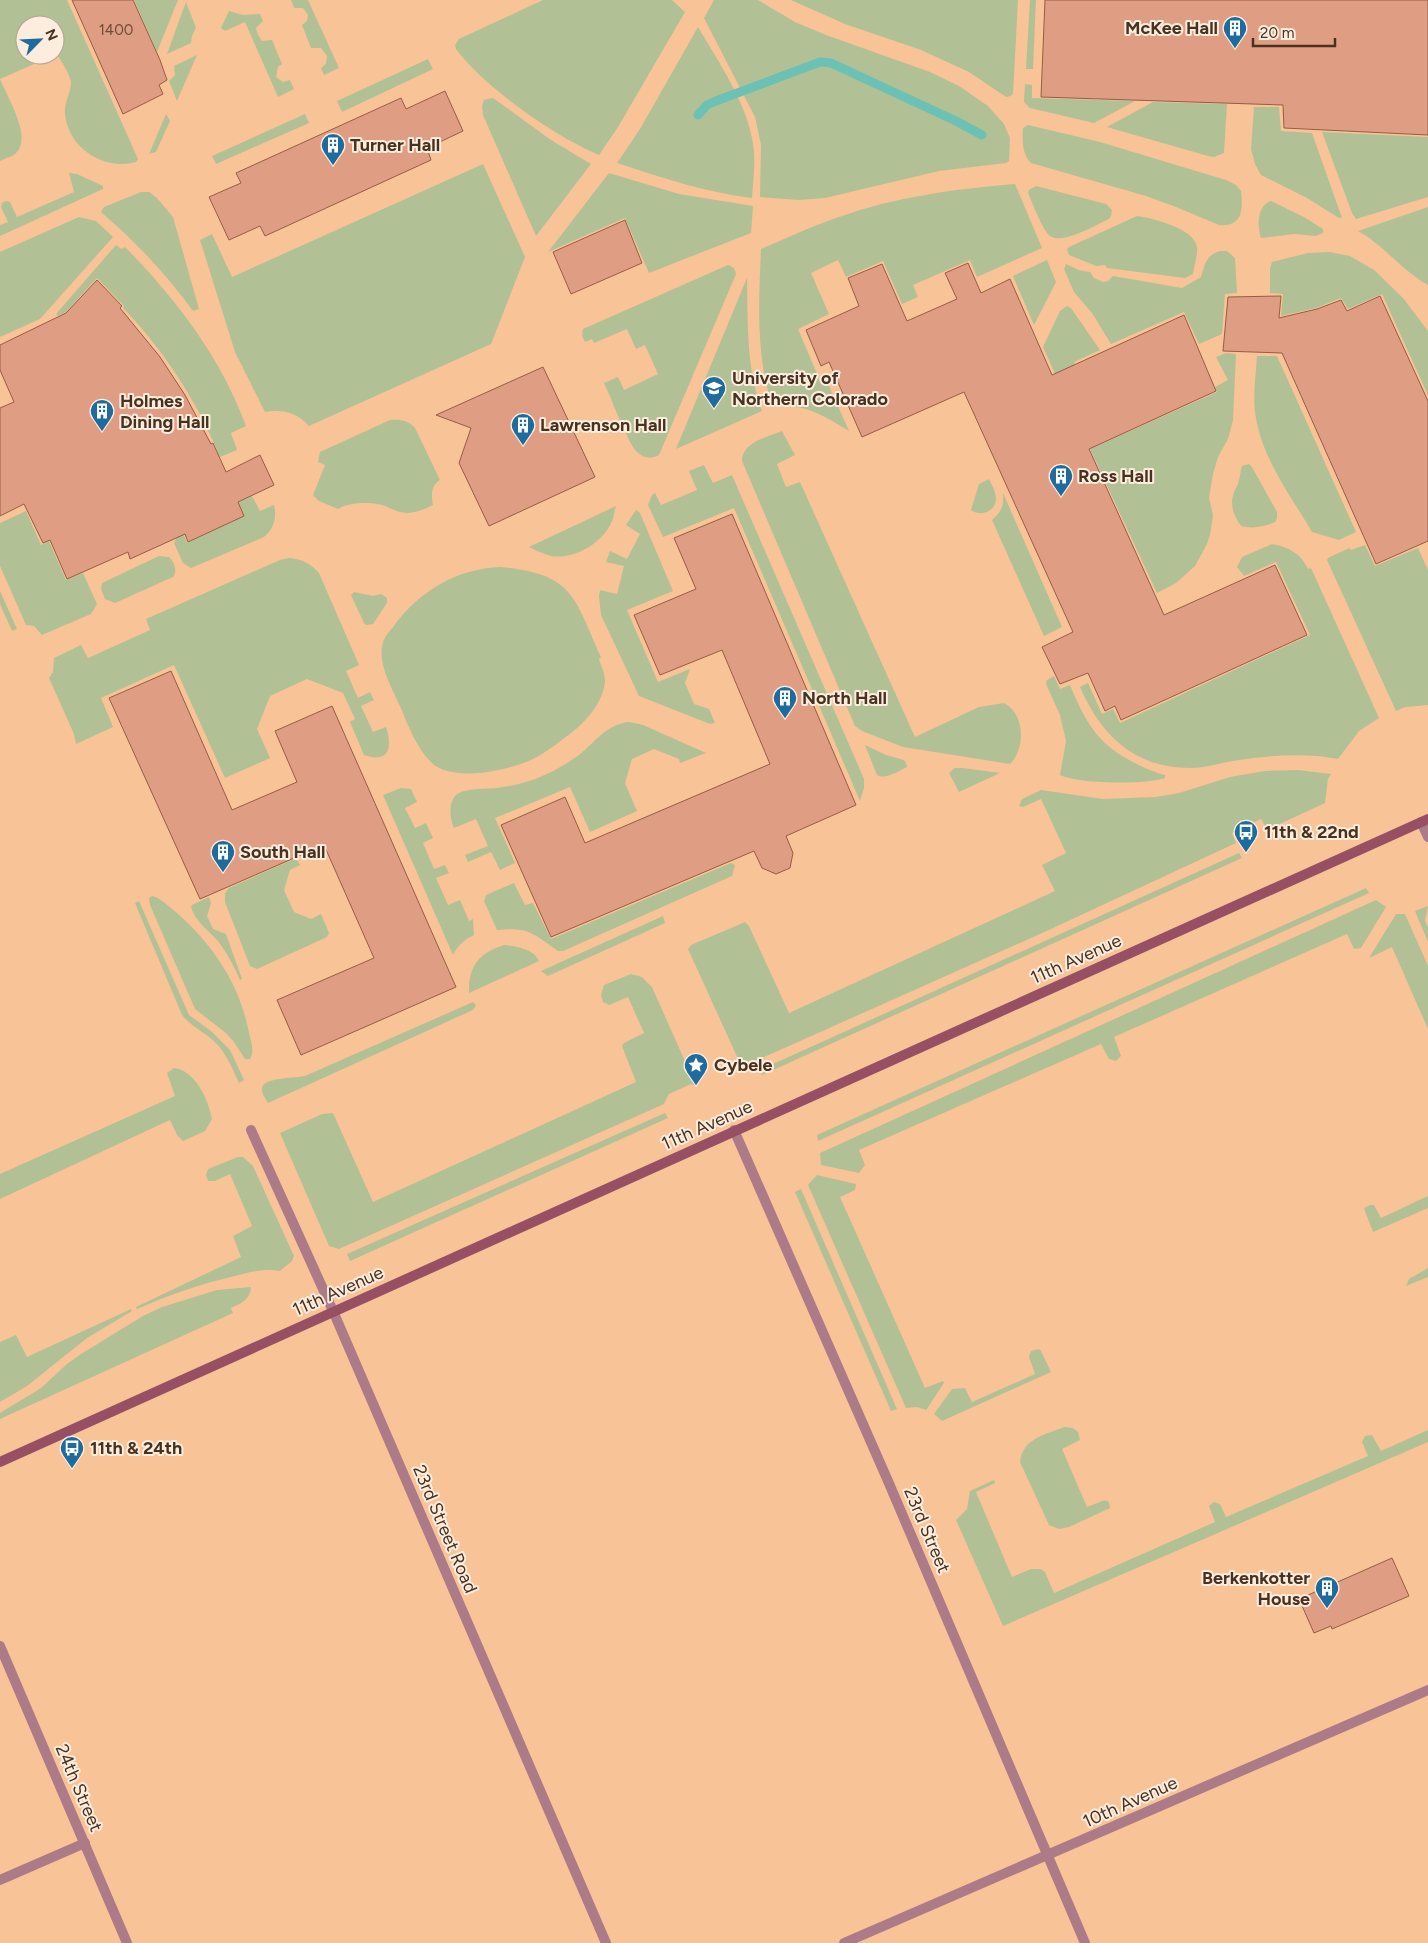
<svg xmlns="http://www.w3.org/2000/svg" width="1428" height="1943" viewBox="0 0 1428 1943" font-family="Figtree,sans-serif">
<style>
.green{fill:#b2c195;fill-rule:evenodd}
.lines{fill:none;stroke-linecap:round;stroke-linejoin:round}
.stream{stroke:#6bc1b3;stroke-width:9}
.building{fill:#df9e84;stroke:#975c45}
.minor{stroke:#ad7a87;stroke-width:10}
.tertiary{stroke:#ad7a87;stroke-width:10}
.secondary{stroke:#974f64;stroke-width:10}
.labels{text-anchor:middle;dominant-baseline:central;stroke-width:4;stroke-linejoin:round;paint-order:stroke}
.number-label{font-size:15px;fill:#6d4d38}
.poi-label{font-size:18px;font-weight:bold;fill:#47321f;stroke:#fdeddf;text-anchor:start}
.street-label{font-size:18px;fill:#47321f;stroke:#fdeddf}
</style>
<rect width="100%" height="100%" fill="#f8c396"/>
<g class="green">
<path d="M0 0H67L138 159 136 162C103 171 67 147 65 113 64 103 71 92 71 82 70 74 61 61 57 54L0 79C7 97 35 140 14 155 10 157 4 159 0 161ZM25 25H55V55H25Z"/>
<polygon points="134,0 178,0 157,52"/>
<polygon points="291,0 308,0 339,68 324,75 321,68 326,64 327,56 321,48 311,48 302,25 307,21 308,15 303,8 294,8"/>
<path d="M543 0H672L685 12 618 127 599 155C555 137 484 87 456 49L455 45 459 39Z"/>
<polygon points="714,0 758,0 795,22 826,35 930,72 959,86 988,106 1004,124 1010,138 1009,161 1006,163 939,171 825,198 798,200 760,197 761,145 755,117 704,18"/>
<polygon points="791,0 1018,0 1013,94 1010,96 1006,97 969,72 921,50 845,24"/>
<polygon points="1030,0 1036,0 1033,69 1026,69"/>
<polygon points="186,2 196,28 192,36 191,43 167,54"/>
<polygon points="229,11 243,15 260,14 263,21 256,28 258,35 262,41 272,40 282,64 278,67 276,77 283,82 290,80 294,89 278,97 245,22 225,31 221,28"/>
<path d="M698 27C718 61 748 105 753 144 756 162 753 180 752 198 704 192 663 178 617 163L640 129Z"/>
<polygon points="197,55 177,101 169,81 175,75 174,66"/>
<polygon points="428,59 433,69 342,112 337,101"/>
<polygon points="1025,84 1032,85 1032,98 1135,101 1094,123 1030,108 1024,102"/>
<polygon points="493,98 551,140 591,164 536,236 483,115 482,106 484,100"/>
<polygon points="1153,102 1227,104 1224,153 1214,157 1208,156 1107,127"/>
<polygon points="1254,107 1279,107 1281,131 1312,133 1342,218 1339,218 1307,198 1261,175 1255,164 1251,149"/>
<polygon points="166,114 170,121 156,152 149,154"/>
<polygon points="305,114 309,123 216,164 212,156"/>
<path d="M1028 125 1100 142 1226 180 1236 185 1241 191C1243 209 1243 227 1219 225L1176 207 1146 196 1031 163C1022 154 1022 140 1023 128Z"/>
<polygon points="1322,132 1428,137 1428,197 1356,219 1352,213"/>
<path d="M483 164 525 257 491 344 309 426C297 412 282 409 265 412L235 352 200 240 212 234 232 277Z"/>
<polygon points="69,173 77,174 103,186 103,189 0,236 0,225 8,222 1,207 2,203 6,201 10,202 17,217 74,192"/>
<polygon points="609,173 679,194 753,206 751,233 649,273 625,218 548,252"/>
<path d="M1015 184 1042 248 977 277 970 260 913 285 918 297 902 304 883 261 846 277 838 260 811 273 829 314 798 329 820 381 826 379 849 431C825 416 802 402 773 407 755 357 759 301 761 249 787 238 812 226 839 217 895 197 955 189 1015 184Z"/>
<path d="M1036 186 1106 204 1112 210 1111 216 1109 219C1096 225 1062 245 1050 236 1042 229 1033 204 1028 193L1029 190Z"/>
<path d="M141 192H149L157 198 173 217 199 309 193 311C166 274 136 242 101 212L104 207Z"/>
<path d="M1271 201 1304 217 1323 229V233L1316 236 1294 234 1261 238C1257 226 1257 205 1271 201Z"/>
<path d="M1428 207V285C1401 270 1385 246 1358 231Z"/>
<path d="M1137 216C1153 218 1195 229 1197 247 1198 255 1194 266 1193 274L1185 278 1107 268 1105 265 1096 266 1069 255 1067 249 1069 247Z"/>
<polygon points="79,217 96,221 113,237 40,319 0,337 0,252"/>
<path d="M116 245 121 249 125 247C175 298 221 357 246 426L231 433 237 450 220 457C198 403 164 350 123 308L124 306 97 278 66 312 58 316 56 314Z"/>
<path d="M1220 251H1227L1235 258 1237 293 1225 294 1222 334 1199 344 1184 312 1111 344 1092 313 1074 292 1064 269 1066 264 1079 270 1090 272 1094 278 1103 282 1108 281 1113 276 1182 288 1201 277C1205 264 1206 255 1220 251Z"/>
<polygon points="1330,252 1350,256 1374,270 1403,298 1428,331 1428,395 1382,294 1348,309 1341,298 1316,308 1281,316 1283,294 1270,293 1270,268 1272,262 1308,253"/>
<polygon points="1047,260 1056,282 1034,325 1013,276"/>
<path d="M728 265 734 268 736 274 659 455C651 459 644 459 637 452 628 444 611 397 604 383L618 377 624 390 658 374 645 345 636 349 627 329 594 343 592 339 585 342 582 336 583 329Z"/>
<path d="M747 278C748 323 746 368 762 411L676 449Z"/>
<polygon points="1067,306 1071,308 1100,350 1074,362 1089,395 1069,405 1043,347 1060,311"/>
<polygon points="1226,353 1236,354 1233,420 1228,439 1218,457 1213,474 1209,498 1213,515 1210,535 1207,544 1195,566 1176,583 1157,593 1090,449 1217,392 1215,387 1228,380 1216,357"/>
<path d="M1257 356H1277L1356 532 1339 540 1312 532C1291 496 1263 460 1256 418 1252 398 1256 376 1257 356Z"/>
<path d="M390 420C400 419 408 420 415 428L440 480C431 485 431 496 433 505 425 509 416 513 407 513 396 513 387 505 377 504 366 502 347 503 338 509L319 501 313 495 325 465 318 462 320 452Z"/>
<path d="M782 431 795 455 777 464 786 487 800 482 915 737 979 707 1004 703C1025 714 1026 748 1010 764L903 747 862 731 855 726 742 461C742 442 768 437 782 431Z"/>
<path d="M1249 464 1252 467 1277 512V518L1275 522C1265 527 1251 529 1241 526 1231 512 1229 500 1237 486 1240 480 1240 472 1242 466Z"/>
<polygon points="704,465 713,483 732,475 864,779 864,788 860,801 734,508 663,537 648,505 652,495 655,493 661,505 697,490 689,471"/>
<path d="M989 479C992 485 996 492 996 499 995 512 981 517 971 510L979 484Z"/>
<path d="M1003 493 1062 627 1044 636 992 520C1002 511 1004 506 1003 493Z"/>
<path d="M252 496 260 511 274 505C277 517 274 529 264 537L191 568 183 563 174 543 181 528 187 543 244 516 238 502Z"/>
<path d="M616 506C614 511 614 517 612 521 603 543 574 560 551 556 543 554 536 550 529 547Z"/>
<polygon points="636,510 640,513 673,591 627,610 658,682 690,669 685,683 694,704 709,709 715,723 710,724 639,696 601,615 599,596 600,590 617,594 624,566 606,562 610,551 627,559 640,534 626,525"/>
<polygon points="26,511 41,545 49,541 66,580 83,573 97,604 91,614 42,635 34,626 26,625 0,566 0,523"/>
<path d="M1272 544C1288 547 1301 553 1308 569L1311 568 1379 718 1359 731 1338 759C1306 753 1272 755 1239 760 1223 762 1207 768 1190 768 1134 768 1101 735 1080 687L1088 683 1102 714 1113 709 1120 723 1310 635 1276 562 1244 576 1237 567 1242 557Z"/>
<polygon points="1365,545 1375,566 1418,548 1428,570 1428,705 1405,707 1396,711 1327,560 1328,558 1349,548 1351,550"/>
<path d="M159 556 169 557C174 562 178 570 173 577L115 603 105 599 101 589 102 583Z"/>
<path d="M289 558C302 559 311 564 319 573L359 665 346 671 358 698 370 692 374 700 361 706 373 732 386 727C393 747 389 764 364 755L350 722 355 719 343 693 307 679 270 696 257 729 270 758 225 778 174 665 101 698 113 727 76 744 74 734 49 678 53 672 54 658 81 645 88 658 150 630 146 619 280 560Z"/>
<path d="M501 567C574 574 574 597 601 657L599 659C601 666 605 673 605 681 604 701 586 722 571 733 559 742 547 752 533 759 510 770 453 783 432 763 415 747 408 724 399 704 391 686 377 663 383 643 384 637 389 632 393 627 418 592 457 568 501 567Z"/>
<polygon points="0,591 17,629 12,631 0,604"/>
<polygon points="354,592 373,596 381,594 387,598 387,603 373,624 366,625 364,623 351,595"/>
<path d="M1054 676 1060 689 1070 685C1084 719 1096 742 1129 760 1141 766 1152 772 1165 775V778C1145 785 1080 784 1060 775L1066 741 1060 715 1046 684 1047 680Z"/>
<path d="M629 722 643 725 706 753 680 763 679 759 654 749 632 759 625 783 637 811 590 832 570 787 495 818 515 863 500 870 491 852 468 862 465 855 488 846 476 819 454 828C450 820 448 803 456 795 464 788 487 789 497 788 511 786 525 783 538 778 552 772 567 764 579 755 595 742 607 724 629 722Z"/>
<path d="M865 745 886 755 904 760 906 763 907 767C898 771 886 780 877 775Z"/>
<polygon points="955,768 963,768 1000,773 959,792 949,773"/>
<polygon points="1298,770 1331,774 1328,779 1325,803 1267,830 1261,819 1232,833 1236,843 1051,929 751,1063 739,1061 688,949 691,945 745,922 749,926 789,1013 1055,891 1042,865 1066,853 1041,799 1023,807 1019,806 1022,799 1041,790 1103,799 1156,797 1179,793 1230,777 1265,771"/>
<path d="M401 788 411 789 417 802 405 808 415 828 426 823 433 838 423 843 434 869 445 865 449 873 436 878 448 905 460 900 469 921 473 919 474 935C465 939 457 946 453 955L383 795Z"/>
<polygon points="1239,853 1242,858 762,1075 760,1070"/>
<polygon points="294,859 298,861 300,865 290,870 284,890 294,912 311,919 321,914 329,933 327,937 257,969 250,966 225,902 225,893 229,888"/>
<path d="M731 863 735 865 732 876 563 951H558C533 934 530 927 497 930L484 901 486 895 514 883 525 905 533 903 551 939Z"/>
<polygon points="1366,888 1369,893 818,1141 817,1135"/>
<path d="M152 896C159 897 166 904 171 908 210 940 240 983 249 1033 251 1041 255 1052 250 1059H245L234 1042 226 1033 195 1009 150 905 149 898Z"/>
<path d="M209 897 211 903 207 916 213 929 226 934 242 979 240 980C234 966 227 953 218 941 209 931 194 920 191 907L192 905Z"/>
<polygon points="1376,900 1386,907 1361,948 1354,949 1347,934 1114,1037 1121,1056 1116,1061 1109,1059 1101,1044 859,1150 865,1165 859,1173 821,1165 820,1153"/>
<path d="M139 901 189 1015 211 1031 230 1050 244 1080 239 1083C231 1066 225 1049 209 1037 200 1030 190 1025 182 1015L135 903Z"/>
<polygon points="1428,906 1425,921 1428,927 1428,942 1415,911"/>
<polygon points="1396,914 1405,914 1428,966 1428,1029 1392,947 1369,958"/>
<polygon points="663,916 665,923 548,976 541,971"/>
<path d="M504 945C516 946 534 949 539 961L469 993C468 966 479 953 504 945Z"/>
<polygon points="631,974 642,977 652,987 696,1086 691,1084 669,1094 664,1104 339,1249 329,1246 280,1133 322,1114 333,1113 373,1202 636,1082 622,1046 624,1043 644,1033 628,997 609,1005 603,1002 601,995 604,985"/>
<path d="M473 1002 476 1005 473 1010 268 1103C266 1099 261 1093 262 1088 264 1077 296 1078 305 1076Z"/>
<path d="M174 1068C196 1071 208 1099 212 1119L205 1131 183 1141 177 1135 170 1120 0 1199V1174L175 1096 167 1073Z"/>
<polygon points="665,1113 668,1118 350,1261 347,1254"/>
<path d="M238 1157H243L253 1166 294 1256 292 1261 280 1271C264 1268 250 1272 235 1276 200 1284 169 1295 137 1309L136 1307 241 1257 233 1236 252 1226 230 1174 215 1181H208L206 1175 208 1169Z"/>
<polygon points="817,1175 856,1184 855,1190 840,1197 925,1388 943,1381 944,1383 926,1410 917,1407 906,1408 808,1185"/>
<polygon points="801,1189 897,1409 891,1411 795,1192"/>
<polygon points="1428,1196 1428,1208 1373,1232 1365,1211 1364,1208 1370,1205 1374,1205 1381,1218"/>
<polygon points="1428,1268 1428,1277 1406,1286 1409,1279"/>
<path d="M251 1287C250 1300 242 1303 231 1308L233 1313 0 1419V1413L41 1388 67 1364 81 1354 143 1316 162 1307 217 1290Z"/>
<polygon points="131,1309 132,1311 87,1338 27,1386 0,1402 0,1342 16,1335 27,1357"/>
<polygon points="1039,1349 1041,1351 1051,1372 942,1421 934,1414 952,1389 965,1388 972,1402 1035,1374 1029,1357 1031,1351"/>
<path d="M1064 1427 1073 1428 1078 1432 1080 1440 1062 1449 1087 1507 1105 1500 1109 1502 1110 1508 1069 1527 1059 1529 1049 1525 1020 1462C1023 1438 1045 1435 1064 1427Z"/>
<polygon points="1428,1430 1428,1442 1003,1626 956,1520 967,1509 970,1491 994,1480 995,1483 976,1492 1012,1577 1031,1569 1041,1569 1045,1572 1054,1593 1215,1522 1209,1506 1214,1502 1220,1504 1226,1517 1368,1456 1362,1442 1365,1436 1372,1435 1381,1451"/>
</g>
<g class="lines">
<polyline class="stream" points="698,115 707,105 716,101 820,62 831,63 956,121 982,135"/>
</g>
<g class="building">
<polygon points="72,0 133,0 160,60 167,80 159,85 163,94 123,114"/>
<polygon points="1045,0 1428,0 1428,135 1284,128 1283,105 1041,97"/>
<polygon points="445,91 463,131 427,148 431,160 265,236 260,226 229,240 209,197 241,183 236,173 401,98 406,109"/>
<polygon points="625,220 642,263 571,294 553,252"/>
<polygon points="968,263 981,293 1010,279 1052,375 1184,315 1216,391 1089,449 1164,615 1275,565 1307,635 1121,720 1115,706 1105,711 1088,673 1060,684 1042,647 1073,632 964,392 862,437 829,362 821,366 806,330 859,306 848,278 882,264 907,321 957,299 945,273"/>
<polygon points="97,280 122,306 120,308 160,357 185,395 211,444 213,443 226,472 260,455 274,485 238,502 244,516 188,542 185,534 130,559 128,552 67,579 50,540 43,543 24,504 0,516 0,408 14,402 0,370 0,345 66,313"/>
<polygon points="1281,296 1279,318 1317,309 1341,300 1347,311 1380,296 1428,401 1428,541 1376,564 1282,353 1223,351 1228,297"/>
<polygon points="543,367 595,477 489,526 459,463 471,428 436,415"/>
<polygon points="732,514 856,805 786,836 793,853 790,868 776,874 762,868 754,851 551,937 501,825 565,797 585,843 770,764 722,650 660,675 634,615 696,589 674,538"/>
<polygon points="171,671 232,810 297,782 275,731 332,706 456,987 301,1055 277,1000 374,958 324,845 200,899 109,698"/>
<polygon points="1392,1558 1409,1596 1332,1629 1331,1626 1314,1633 1299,1599"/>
</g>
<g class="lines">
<g class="minor">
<polyline points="251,1130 333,1311 606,1943"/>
<polyline points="734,1130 888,1481 1085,1943"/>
<polyline points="0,1646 127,1943"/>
<polyline points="0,1880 85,1843"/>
<polyline points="844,1943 1428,1690"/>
</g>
<polyline class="tertiary" points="1421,822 1428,837"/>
<polyline class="secondary" points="0,1462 1428,819"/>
</g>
<defs>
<g id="building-pin" transform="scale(1.25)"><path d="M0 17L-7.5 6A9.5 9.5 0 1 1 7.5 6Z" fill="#1e6c9e" stroke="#fdeddf"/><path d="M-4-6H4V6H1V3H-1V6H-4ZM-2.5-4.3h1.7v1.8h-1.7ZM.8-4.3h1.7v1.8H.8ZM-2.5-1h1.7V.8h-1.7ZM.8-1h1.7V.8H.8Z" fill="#fff"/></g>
<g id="university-pin" transform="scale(1.25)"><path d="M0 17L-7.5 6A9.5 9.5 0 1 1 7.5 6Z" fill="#1e6c9e" stroke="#fdeddf"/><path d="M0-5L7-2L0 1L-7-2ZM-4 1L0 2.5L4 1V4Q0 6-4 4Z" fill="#fff"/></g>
<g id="bus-pin" transform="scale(1.25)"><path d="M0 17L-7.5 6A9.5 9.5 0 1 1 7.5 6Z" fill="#1e6c9e" stroke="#fdeddf"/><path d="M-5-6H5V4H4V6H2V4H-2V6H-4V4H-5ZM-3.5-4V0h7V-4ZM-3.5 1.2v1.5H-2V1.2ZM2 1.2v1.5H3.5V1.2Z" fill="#fff"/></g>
<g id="sight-pin" transform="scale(1.25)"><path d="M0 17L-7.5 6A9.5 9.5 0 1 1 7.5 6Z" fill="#1e6c9e" stroke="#fdeddf"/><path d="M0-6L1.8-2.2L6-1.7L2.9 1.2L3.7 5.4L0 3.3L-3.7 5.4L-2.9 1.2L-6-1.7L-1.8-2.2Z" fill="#fff"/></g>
</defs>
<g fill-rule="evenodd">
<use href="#building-pin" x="1235" y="28"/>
<use href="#building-pin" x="333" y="145"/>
<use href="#university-pin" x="714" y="388"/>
<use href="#building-pin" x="102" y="411"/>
<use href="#building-pin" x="523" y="425"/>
<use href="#building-pin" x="1061" y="476"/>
<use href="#building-pin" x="785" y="698"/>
<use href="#bus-pin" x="1246" y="832"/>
<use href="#building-pin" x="223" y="852"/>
<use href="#sight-pin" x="696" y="1065"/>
<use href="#bus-pin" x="72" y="1448"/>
<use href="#building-pin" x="1327" y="1588"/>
</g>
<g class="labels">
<g class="number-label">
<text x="116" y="30">1400</text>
</g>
<g class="poi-label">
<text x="1218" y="28" text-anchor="end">McKee Hall</text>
<text x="350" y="145">Turner Hall</text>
<text x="732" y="378">University of<tspan x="732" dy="21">Northern Colorado</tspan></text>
<text x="120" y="401">Holmes<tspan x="120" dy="21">Dining Hall</tspan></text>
<text x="540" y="425">Lawrenson Hall</text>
<text x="1078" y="476">Ross Hall</text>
<text x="802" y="698">North Hall</text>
<text x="1264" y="832">11th &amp; 22nd</text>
<text x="240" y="852">South Hall</text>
<text x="714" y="1065">Cybele</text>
<text x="90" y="1448">11th &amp; 24th</text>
<text x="1310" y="1578" text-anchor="end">Berkenkotter<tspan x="1310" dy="21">House</tspan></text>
</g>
<g class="street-label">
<text transform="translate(1076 959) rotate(-24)">11th Avenue</text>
<text transform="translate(707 1125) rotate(-24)">11th Avenue</text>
<text transform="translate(338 1291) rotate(-24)">11th Avenue</text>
<text transform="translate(445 1529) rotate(67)">23rd Street Road</text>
<text transform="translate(927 1530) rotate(67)">23rd Street</text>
<text transform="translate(79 1788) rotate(67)">24th Street</text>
<text transform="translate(1130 1802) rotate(-24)">10th Avenue</text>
</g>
</g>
<g transform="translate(40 40) rotate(66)"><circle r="24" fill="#fdeddf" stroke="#b4a292"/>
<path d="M0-4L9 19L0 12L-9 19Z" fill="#1e6c9e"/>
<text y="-8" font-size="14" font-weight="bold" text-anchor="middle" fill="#47321f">N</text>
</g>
<path d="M1253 38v8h82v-8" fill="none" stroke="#47321f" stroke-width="2.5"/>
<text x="1260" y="38" font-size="15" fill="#47321f" stroke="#fdeddf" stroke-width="4" paint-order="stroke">20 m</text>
</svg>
